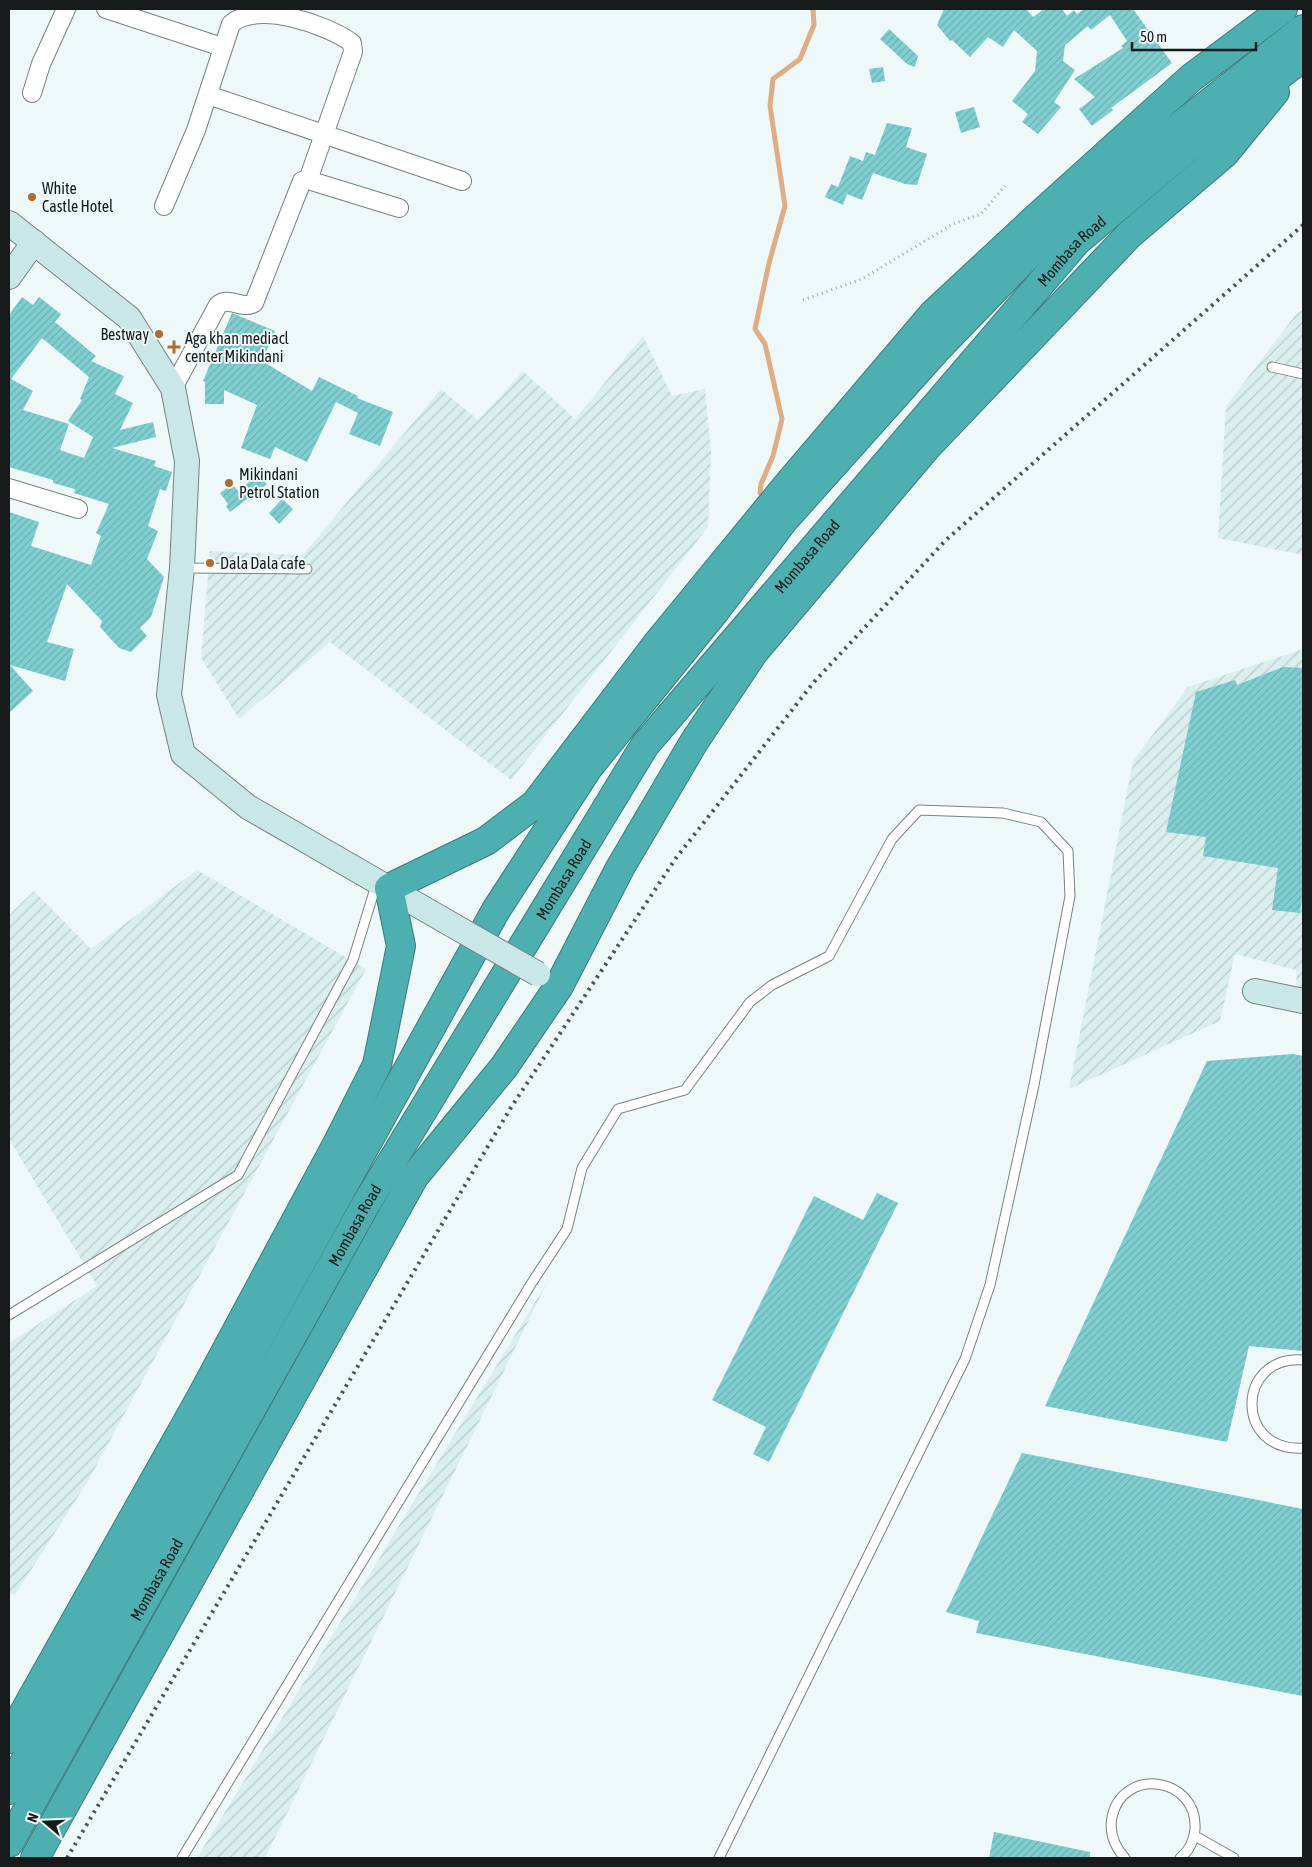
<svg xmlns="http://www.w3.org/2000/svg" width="1312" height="1867" viewBox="0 0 1312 1867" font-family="'Asap Condensed',sans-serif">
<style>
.industrial{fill:url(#industrial-furrows)}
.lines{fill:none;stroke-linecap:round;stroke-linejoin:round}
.stream{stroke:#dead85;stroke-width:5}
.building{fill:url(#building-hatch);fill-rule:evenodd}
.lane-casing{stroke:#788181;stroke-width:11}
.street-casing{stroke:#788181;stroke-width:20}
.secondary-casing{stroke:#788181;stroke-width:26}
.highway-casing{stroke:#3b7b7c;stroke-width:30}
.path{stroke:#9fa7a7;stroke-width:3;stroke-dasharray:1 4;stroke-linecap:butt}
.lane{stroke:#fff;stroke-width:9}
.street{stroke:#fff;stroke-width:18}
.secondary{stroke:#cae7e8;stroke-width:24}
.highway{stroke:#4eafb1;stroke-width:28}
.rail{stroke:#4d5252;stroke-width:4;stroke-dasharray:2.5 5;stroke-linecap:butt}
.secondary-bridge-casing{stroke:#788181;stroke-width:26;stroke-linecap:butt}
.secondary-bridge{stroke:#cae7e8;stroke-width:24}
.poi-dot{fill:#ad6e34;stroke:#eef8f8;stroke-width:2}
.labels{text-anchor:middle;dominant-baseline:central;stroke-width:4;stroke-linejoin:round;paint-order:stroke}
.poi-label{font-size:16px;fill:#171a1a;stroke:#eef8f8;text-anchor:start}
.street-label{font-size:16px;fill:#171a1a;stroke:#eef8f8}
</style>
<defs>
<pattern id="industrial-furrows" width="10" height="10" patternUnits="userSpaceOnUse" patternTransform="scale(1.25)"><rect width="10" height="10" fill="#daeeee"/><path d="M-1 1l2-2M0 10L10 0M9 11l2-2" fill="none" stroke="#bacccc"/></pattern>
<pattern id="building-hatch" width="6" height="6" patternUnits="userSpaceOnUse" patternTransform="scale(1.25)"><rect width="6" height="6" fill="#7fced0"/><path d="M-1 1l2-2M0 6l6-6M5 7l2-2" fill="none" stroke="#6db0b2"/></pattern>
</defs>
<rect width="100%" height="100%" fill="#eef8f8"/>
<g class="industrial">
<polygon points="1303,310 1303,555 1218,538 1226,406 1296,314"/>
<polygon points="643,336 672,396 705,389 711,452 708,527 511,780 330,642 239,719 201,658 210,551 303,555 441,389 478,420 523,371 575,419"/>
<polygon points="1303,649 1303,989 1297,988 1296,970 1235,954 1220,1021 1069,1089 1133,761 1188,687"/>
<polygon points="197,870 366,969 88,1481 15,1595 9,1593 9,1343 97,1286 9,1139 9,915 34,891 91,949"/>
<polygon points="549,1279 265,1858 197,1858"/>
</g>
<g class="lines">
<polyline class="stream" points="760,493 761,484 773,456 782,419 765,344 755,329 769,263 785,206 770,106 773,79 800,59 814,25 813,9"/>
</g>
<g class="building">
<polygon points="944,9 1026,9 1033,17 1044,9 1062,9 1067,16 1074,10 1077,14 1084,9 1133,9 1172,63 1111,108 1113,110 1092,126 1079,109 1095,97 1074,79 1123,48 1121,46 1127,41 1110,15 1091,30 1088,26 1065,45 1063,61 1075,70 1054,102 1061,107 1038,134 1022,122 1028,114 1012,101 1035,71 1037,51 1014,30 1003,47 988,37 970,57 952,40 950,41 937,25"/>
<polygon points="889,29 918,56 915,67 907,64 880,39"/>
<polygon points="883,67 885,81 872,83 869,69"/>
<polygon points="974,107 980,127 961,133 955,112"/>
<polygon points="887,123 912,128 906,147 927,154 917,185 905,184 873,173 862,200 847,194 843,205 825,197 831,184 838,187 850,156 863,161 866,152 875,155"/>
<path d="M22 297 33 305 39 297 61 314 55 322 96 356 91 361 124 376 115 394 133 403 120 430 153 422 156 437 112 448 156 461 154 466 172 472 166 491 160 489 148 526 158 531 147 559 164 577 151 617 140 628 147 636 131 652 119 648 100 627 102 621 67 584 47 642 74 649 65 681 10 665 33 691 9 713V512L39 522 31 546 91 565 101 536 96 533 109 504 74 493 75 489 53 483V480L9 467V315ZM42 338 89 377 80 399 82 400 68 421 93 437 84 458 60 450 69 424 23 410 33 391 11 379Z"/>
<polygon points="232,313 275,331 262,361 312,391 319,377 358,396 357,398 393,412 380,446 349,434 358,413 336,402 307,462 275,447 270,459 241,448 257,405 224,390 224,404 205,404 205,382 203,381"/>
<polygon points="256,474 267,484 230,512 226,506 228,504 220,493 232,484 239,492"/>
<polygon points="282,499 293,509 279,524 269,513"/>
<polygon points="1283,667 1303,668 1303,893 1300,913 1272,910 1278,868 1203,856 1206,837 1166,832 1196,692 1235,680 1237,685"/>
<polygon points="1293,1054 1303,1056 1303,1351 1249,1346 1227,1442 1045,1406 1207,1061"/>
<polygon points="877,1193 898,1203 769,1462 753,1454 766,1427 712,1400 814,1196 863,1220"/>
<polygon points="1022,1453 1303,1509 1303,1696 976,1633 979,1621 946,1612"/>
<polygon points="994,1832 1090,1852 1090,1858 989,1858"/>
</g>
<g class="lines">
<g class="lane-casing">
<g id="lane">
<polyline points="1272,367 1303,374"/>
<polyline points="182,568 307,569"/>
<polyline points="9,1315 238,1175 353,960 377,882"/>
<path d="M1303 1360C1236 1355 1234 1452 1303 1448"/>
<polyline points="1195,1836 1234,1858"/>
<polyline points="182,1858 531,1284 567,1229 582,1168 618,1109 685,1090 750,1002 772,985 829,956 892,839 919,810 1003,813 1041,822 1068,851 1070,896 1034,1085 990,1285 965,1359 719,1858"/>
<path d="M1125 1858C1114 1846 1109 1833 1112 1817 1123 1766 1198 1777 1195 1829 1194 1840 1189 1851 1180 1858"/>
</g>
</g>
<g class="street-casing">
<g id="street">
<polyline points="106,9 222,47"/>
<polyline points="32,93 41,64 66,9"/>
<polyline points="208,95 462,181"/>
<path d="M164 206 196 130 231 24C257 0 328 25 352 43L353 52 308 180"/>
<path d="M173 388 218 305C229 296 243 310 254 303L302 181 308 180 399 208"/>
<polyline points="9,488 78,509"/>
</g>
</g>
<g class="secondary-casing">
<g id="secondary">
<polyline points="9,223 129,318 173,388 187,461 182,568 169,695 183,754 248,807 454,926"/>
<polyline points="9,277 34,242"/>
<polyline points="1255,991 1303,1001"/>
</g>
</g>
<g class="highway-casing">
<g id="highway">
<polyline points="9,1739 200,1399 337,1144 377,1065 401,946 389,888 486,841 535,804 656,645 789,483 933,314 1034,220 1191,78 1283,9"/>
<polyline points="9,1790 496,910 588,768 716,610 784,520 938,348 1030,253 1124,170 1303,29"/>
<path id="s1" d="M9 1843 366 1204 645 745 1077 241 1215 125 1303 57"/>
<polyline points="35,1858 414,1177 504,1067 559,986 620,868 694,742 754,652 926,448 1130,234 1225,153 1275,92"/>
</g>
</g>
<polyline class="path" points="803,300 862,279 953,224 981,214 1005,186"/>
<use href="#lane" class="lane"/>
<use href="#street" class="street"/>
<use href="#secondary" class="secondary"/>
<use href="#highway" class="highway"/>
<polyline class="rail" points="67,1858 510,1109 676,858 814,682 946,540 1303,225"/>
<g class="secondary-bridge-casing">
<polyline id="secondary-bridge" points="454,926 538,974"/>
</g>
<use href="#secondary-bridge" class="secondary-bridge"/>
</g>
<g class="poi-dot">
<circle cx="32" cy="197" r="5"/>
<circle cx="159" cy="334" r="5"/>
<path d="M171.5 339.5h5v5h5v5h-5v5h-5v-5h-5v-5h5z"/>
<circle cx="229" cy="483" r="5"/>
<circle cx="210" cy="563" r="5"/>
</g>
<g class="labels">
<g class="poi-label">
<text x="42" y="188">White<tspan x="42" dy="18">Castle Hotel</tspan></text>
<text x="149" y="334" text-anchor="end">Bestway</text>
<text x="185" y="338">Aga khan mediacl<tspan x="185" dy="18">center Mikindani</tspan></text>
<text x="239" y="474">Mikindani<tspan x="239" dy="18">Petrol Station</tspan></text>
<text x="220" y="563">Dala Dala cafe</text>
</g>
<g class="street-label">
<text stroke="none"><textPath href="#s1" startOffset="1922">Mombasa Road</textPath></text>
<text stroke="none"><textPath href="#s1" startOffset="1518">Mombasa Road</textPath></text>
<text stroke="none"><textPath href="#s1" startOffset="1112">Mombasa Road</textPath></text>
<text stroke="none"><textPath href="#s1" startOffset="708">Mombasa Road</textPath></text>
<text stroke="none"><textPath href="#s1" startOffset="302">Mombasa Road</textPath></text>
</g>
</g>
<rect width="1312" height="1867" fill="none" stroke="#171a1a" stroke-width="20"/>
<g transform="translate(45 1822) rotate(289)" stroke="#eef8f8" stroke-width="4" paint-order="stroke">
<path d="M0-4L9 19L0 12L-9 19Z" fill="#171a1a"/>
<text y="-8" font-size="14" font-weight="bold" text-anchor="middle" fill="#171a1a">N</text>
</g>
<path d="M1132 42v8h124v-8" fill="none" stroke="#171a1a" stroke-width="2.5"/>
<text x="1140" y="42" font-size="15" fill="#171a1a" stroke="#eef8f8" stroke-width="4" paint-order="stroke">50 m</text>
</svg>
